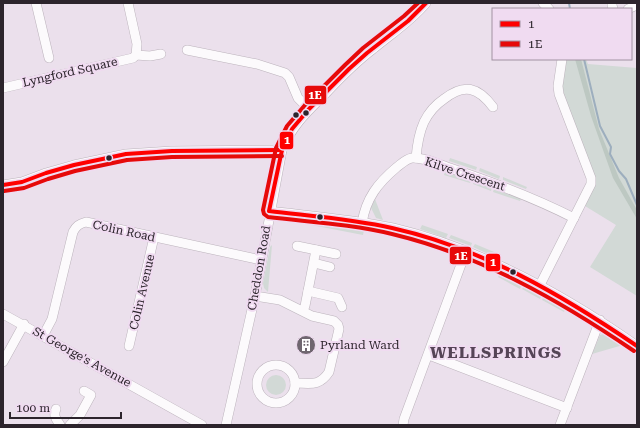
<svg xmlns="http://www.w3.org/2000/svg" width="640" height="428" viewBox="0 0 640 428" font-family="'Roboto Serif',serif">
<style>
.green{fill:#d2d9d6}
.forest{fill:#bdc8c2}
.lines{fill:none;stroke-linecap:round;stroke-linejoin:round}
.stream{stroke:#9daebe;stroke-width:2}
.minor-casing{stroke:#bcb3bc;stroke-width:10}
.minor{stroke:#fcfafc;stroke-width:9}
.bus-1-casing{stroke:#f0dbf1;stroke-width:7}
.bus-2-casing{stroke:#f0dbf1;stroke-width:7}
.bus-1{stroke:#f00;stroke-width:4}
.bus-2{stroke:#e60a0a;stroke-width:4}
.bus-dot{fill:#2c242c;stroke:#f0dbf1;stroke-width:1.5}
.labels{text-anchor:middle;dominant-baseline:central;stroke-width:4;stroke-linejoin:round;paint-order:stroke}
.street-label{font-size:12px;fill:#2c242c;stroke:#f0dbf1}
.poi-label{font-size:12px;fill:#2c242c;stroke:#f0dbf1;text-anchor:start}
.district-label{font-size:16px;font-weight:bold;letter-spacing:1px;fill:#564457;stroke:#f0dbf1}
.line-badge{stroke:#f0dbf1;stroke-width:1.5}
.badge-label{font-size:11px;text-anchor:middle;font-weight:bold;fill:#fff}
</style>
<rect width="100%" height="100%" fill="#ebe0ec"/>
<g class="green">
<polygon points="565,59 586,59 588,64 637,68 637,296 590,267 616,225 585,206 593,189 595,183 564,99 561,85"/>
<polygon points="450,158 477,167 476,170 449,161"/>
<polygon points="480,168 500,176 499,179 479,171"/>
<polygon points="445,172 472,180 470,183 444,175"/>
<polygon points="503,177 527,187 526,189 503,180"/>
<polygon points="474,181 492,187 491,191 473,184"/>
<polygon points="494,189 521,199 520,201 493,192"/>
<polygon points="375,199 383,220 376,218 371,208"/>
<polygon points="302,221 364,230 363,235 301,223"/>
<polygon points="422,225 448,234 446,238 420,229"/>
<polygon points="451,235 472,243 471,246 449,238"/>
<polygon points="475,244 499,254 497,258 473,247"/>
<polygon points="272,245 268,292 264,288 263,283 270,247"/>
<polygon points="500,274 522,284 520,289 498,277"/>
<polygon points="525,285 542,295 540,299 522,289"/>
<polygon points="544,296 566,308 564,312 542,300"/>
<polygon points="606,333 623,345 592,354 600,335"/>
<circle cx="276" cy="385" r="10"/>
</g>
<polygon class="forest" points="575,59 581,59 599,129 619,178 637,210 637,219 613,178 591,116"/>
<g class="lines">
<g class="stream">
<polyline points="569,3 570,9"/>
<polyline points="584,59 600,126 611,147 610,154 619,171 626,179 637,205"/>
</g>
<g class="minor-casing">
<g id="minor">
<polyline points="36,3 49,58"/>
<polyline points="543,3 549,9"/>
<polyline points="612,5 613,9"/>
<polyline points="628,9 637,5"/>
<polyline points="187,50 257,64 285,73 289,77 298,98 309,109"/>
<polyline points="136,55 150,56 161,54"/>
<polyline points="3,88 133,58 136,55 137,44 128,3"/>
<path d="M416 158C417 146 419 133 424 122 429 112 435 105 444 99 464 83 478 87 493 107"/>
<polyline points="3,185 22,182 46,173 74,165 126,154 172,151 282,150"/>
<path d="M269 211C311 216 352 219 393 228 482 249 563 294 637 346"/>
<path d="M362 223C366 198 378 183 397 167 401 164 406 159 412 158 425 157 440 165 453 169 495 183 535 198 574 218"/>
<polyline points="297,246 336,254"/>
<polyline points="314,263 330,267"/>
<polyline points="540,285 591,184 591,178 559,94 558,86 562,59"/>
<polyline points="308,291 338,298 342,307"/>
<path d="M255 296 280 300 312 316 334 321 338 325 339 329 329 372C319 387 310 383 295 383"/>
<polyline points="303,310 305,306 316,250"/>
<polyline points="3,314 202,425"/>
<path d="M43 336 52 319 73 232C76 226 79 224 86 222L261 260"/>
<polyline points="129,346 154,237"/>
<polyline points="429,355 567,408"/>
<polyline points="3,362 24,324"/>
<circle cx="276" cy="384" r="19"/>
<path d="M56 409C53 416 56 419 60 425"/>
<polyline points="70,425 80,415 91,395 84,391"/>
<path d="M226 425 255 296 282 150C292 125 308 111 326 93 341 77 356 62 373 49 391 34 411 21 426 3"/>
<polyline points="403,425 404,419 466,251"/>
<polyline points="560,425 600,320"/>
</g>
</g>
<use href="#minor" class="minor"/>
<g class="bus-1-casing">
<g id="bus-1">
<path d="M426 3 408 21 367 53 349 69 309 109 292 129 282 150 269 211C310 216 352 219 392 228 482 248 562 295 637 346"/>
<polyline points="3,185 22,182 46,173 74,165 126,154 172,151 282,150"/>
</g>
</g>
<g class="bus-2-casing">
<g id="bus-2">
<path d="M418 3 404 16 363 48 345 65 305 105 287 126 276 148 263 210 264 214 268 217C309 222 351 224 392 234 480 255 559 300 634 351"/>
<polyline points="4,191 24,188 48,179 75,171 127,160 172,157 282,156"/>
</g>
</g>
<use href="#bus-1" class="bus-1"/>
<use href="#bus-2" class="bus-2"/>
</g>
<defs>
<g id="building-disc" transform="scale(1)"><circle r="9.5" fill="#6f666f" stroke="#f0dbf1"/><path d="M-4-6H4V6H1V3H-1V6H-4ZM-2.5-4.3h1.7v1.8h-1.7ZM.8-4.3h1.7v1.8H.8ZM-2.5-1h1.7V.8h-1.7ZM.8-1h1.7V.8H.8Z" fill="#fff"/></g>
</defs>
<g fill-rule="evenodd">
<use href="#building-disc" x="306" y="345"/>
</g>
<g class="bus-dot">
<circle cx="306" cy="113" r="3.5"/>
<circle cx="296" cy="115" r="3.5"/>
<circle cx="109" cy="158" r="3.5"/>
<circle cx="320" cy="217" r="3.5"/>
<circle cx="513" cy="272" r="3.5"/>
</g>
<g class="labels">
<g class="street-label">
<text transform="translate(70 72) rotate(-13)">Lyngford Square</text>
<text transform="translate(465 174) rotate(18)">Kilve Crescent</text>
<text transform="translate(124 231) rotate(12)">Colin Road</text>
<text transform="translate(259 268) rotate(-80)">Cheddon Road</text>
<text transform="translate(142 292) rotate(-77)">Colin Avenue</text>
<text transform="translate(82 357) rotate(29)">St George's Avenue</text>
</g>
<g class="poi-label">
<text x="320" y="345">Pyrland Ward</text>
</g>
<g class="district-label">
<text x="496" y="352">WELLSPRINGS</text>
</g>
</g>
<g class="line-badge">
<rect x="304" y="85" width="23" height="20" rx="4" fill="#e60a0a"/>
<rect x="279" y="131" width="15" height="19" rx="4" fill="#f00"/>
<rect x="449" y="246" width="23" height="19" rx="4" fill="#e60a0a"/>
<rect x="485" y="253" width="16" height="19" rx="4" fill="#f00"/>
</g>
<g class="badge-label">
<text x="315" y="99">1E</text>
<text x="287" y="144">1</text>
<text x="461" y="260">1E</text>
<text x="493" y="266">1</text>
</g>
<rect width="640" height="428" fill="none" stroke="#2c242c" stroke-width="8"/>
<rect x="492" y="8" width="140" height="52" fill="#f0dbf1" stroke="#a292a2"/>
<rect x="500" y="21" width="20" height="6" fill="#ff0000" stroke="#a292a2"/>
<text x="528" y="28" font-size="12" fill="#2c242c">1</text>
<rect x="500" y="41" width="20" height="6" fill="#e60a0a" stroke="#a292a2"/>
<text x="528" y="48" font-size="12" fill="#2c242c">1E</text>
<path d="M10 412v6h111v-6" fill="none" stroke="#2c242c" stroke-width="2"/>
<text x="16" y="412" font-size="12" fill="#2c242c" stroke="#f0dbf1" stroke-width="3" paint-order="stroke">100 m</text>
</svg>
